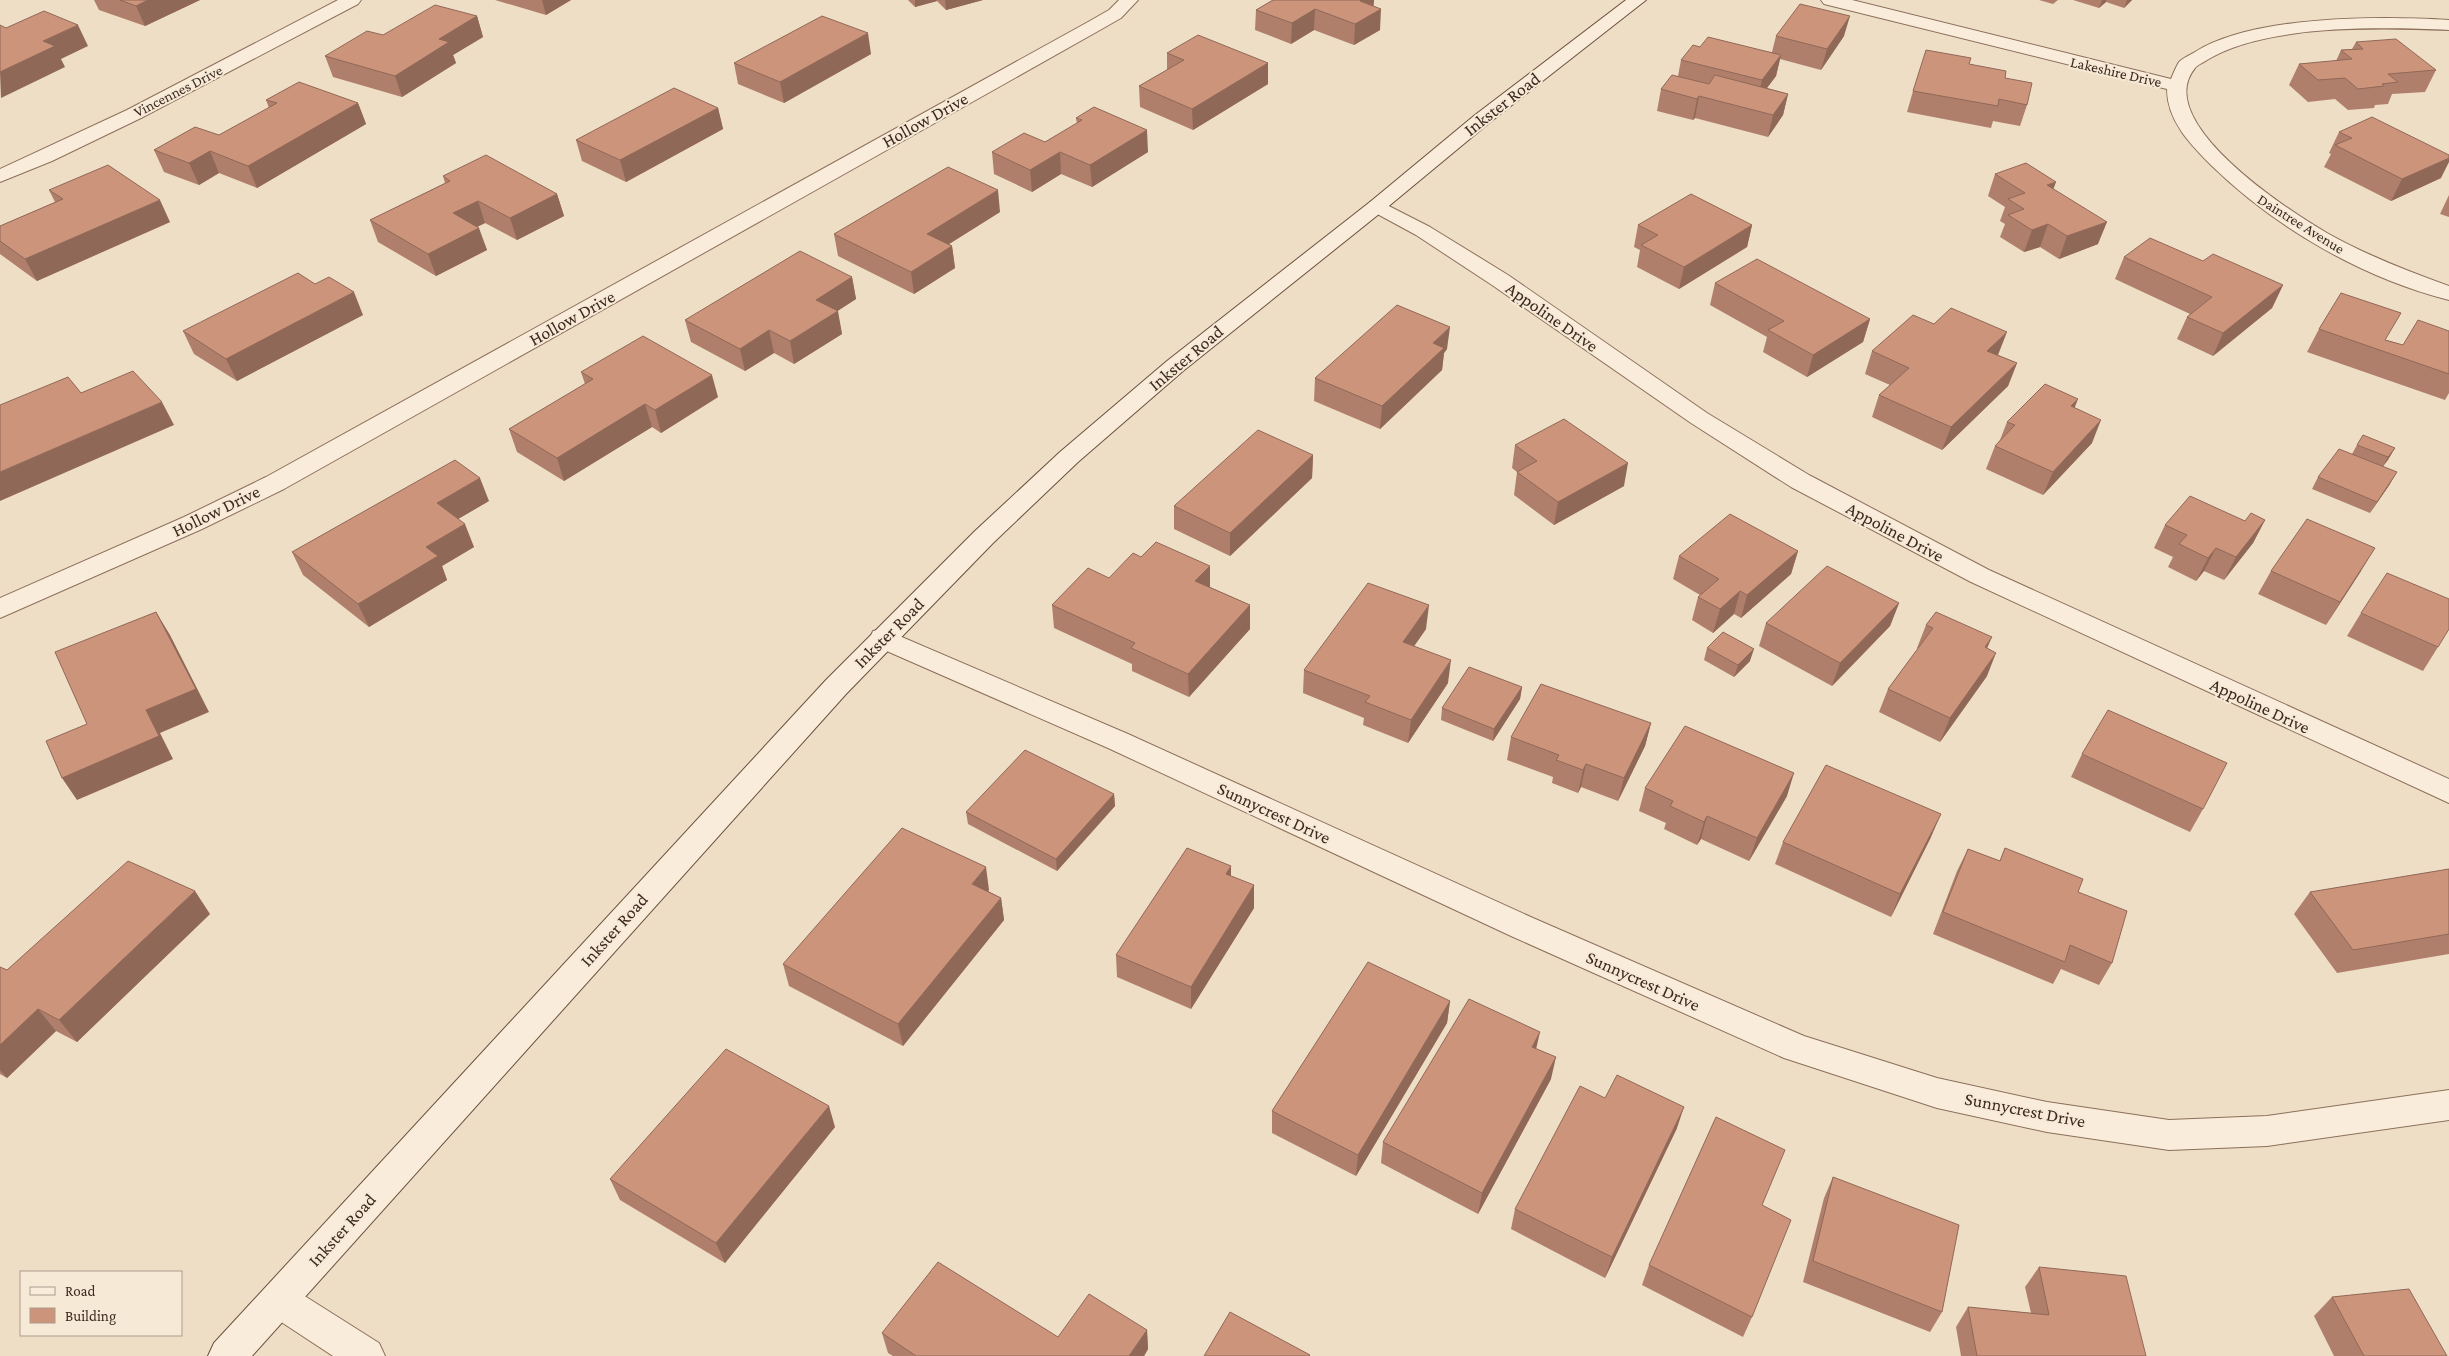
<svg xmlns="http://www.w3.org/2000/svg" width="2449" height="1356" viewBox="0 0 2449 1356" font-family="'Crimson Pro',serif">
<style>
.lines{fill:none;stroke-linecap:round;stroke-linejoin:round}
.street-casing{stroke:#8b6f5b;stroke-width:2}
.secondary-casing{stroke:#6c503f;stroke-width:2}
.street{fill:#f9ecda;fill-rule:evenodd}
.secondary{fill:#f9ecda;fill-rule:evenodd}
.wall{fill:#b07f6b}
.shaded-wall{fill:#906857}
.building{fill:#cd947c;stroke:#906857}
.labels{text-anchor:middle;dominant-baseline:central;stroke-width:4;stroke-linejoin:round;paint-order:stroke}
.far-street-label{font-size:15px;fill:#3b291f;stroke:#f6e9d6}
.street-label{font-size:18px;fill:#3b291f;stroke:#f6e9d6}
</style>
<rect width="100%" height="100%" fill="#efdec6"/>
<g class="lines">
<g class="street-casing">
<g id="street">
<polygon points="338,0 361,0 358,4 141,118 52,161 0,182 0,169 127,110"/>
<polygon points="1119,0 1138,0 1121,18 1100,30 284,489 202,529 0,618 0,598 184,517 266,477 1088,22 1109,10"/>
<path d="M1821 0H1852L2171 79C2173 74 2176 67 2179 62 2183 58 2190 55 2195 52 2254 15 2380 16 2449 20V30C2382 27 2265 24 2207 60 2203 63 2197 65 2195 68 2151 122 2289 211 2327 233 2366 255 2407 271 2449 286V300C2362 278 2276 228 2212 166 2191 145 2167 121 2167 89L1824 4Z"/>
<polygon points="1377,200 1430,227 1508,275 1707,413 1809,475 1989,570 2449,779 2449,803 1971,582 1791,487 1691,423 1492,285 1416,235 1370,210 1367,206 1370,202"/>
<polygon points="883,629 1128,734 1533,918 1804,1036 1937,1078 2047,1102 2169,1120 2267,1116 2449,1090 2449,1120 2267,1146 2169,1150 2047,1132 1937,1108 1784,1058 1511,936 1108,748 873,645 870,638 873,631"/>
<polygon points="279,1283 292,1288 379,1343 385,1356 333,1356 266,1312 261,1300 266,1288"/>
</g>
</g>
<g class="secondary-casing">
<polygon id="secondary" points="1626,0 1646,0 1489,123 1384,210 1183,371 1078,462 993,543 846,694 252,1356 208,1356 214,1343 826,680 975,531 1060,452 1167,361 1370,202 1475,115"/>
</g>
<use href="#street" class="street"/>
<use href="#secondary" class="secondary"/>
</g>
<g class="wall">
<polygon points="94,0 200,0 145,26 99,10"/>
<polygon points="495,0 571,0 546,15"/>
<polygon points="908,0 983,0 946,10 937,1 915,7"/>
<polygon points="1273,0 1374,0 1373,6 1380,30 1354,45 1314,30 1291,44 1255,30 1256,10"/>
<polygon points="2039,0 2058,0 2053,4"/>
<polygon points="2073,0 2132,0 2124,8 2106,2 2099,8"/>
<polygon points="477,16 483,37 453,55 456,63 402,97 333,77 325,56 383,35"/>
<polygon points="1776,36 1844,36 1821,70 1780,59 1776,76 1767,88 1788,94 1783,115 1768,137 1695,118 1693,120 1657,111 1661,89 1678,76 1681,60 1700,47 1772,52"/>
<polygon points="2356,42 2436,70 2425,92 2392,94 2388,104 2375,105 2374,108 2348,110 2335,99 2308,102 2289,85 2299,64 2336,61 2341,50 2352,49"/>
<polygon points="1167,53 1268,63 1268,84 1193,130 1140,107 1139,86 1167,70"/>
<polygon points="871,54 784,103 738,84 734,63"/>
<polygon points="2005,78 2027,105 2020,126 1993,121 1991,128 1907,112 1913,91"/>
<polygon points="266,100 358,103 366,124 257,188 219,173 199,185 164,172 154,150 219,135 269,108"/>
<polygon points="718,108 723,129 626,182 582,161 576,140"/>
<polygon points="1076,118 1148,152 1092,187 1061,174 1032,192 994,174 992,152 1045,142 1077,124"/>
<polygon points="2339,132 2441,178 2391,201 2324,167 2331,154 2329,153"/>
<polygon points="1995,174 2053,189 2098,244 2059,259 2040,247 2024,252 2000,237 2005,224 2000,221 2005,207 1988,196"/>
<polygon points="443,176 557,194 564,216 517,240 485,223 477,227 487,250 436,276 378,242 370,220 445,183"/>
<polygon points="49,190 170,222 37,281 0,254 0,226 55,202"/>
<polygon points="2449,195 2449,217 2440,214"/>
<polygon points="1000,212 949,244 952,246 955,268 914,294 838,256 834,234"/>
<polygon points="1638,225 1752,225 1747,247 1679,289 1637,267 1640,250 1634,247"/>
<polygon points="2124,257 2203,261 2283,285 2272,308 2213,356 2177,339 2187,317 2190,314 2115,279"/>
<polygon points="852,277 856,299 837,311 842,334 794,364 774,353 745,371 691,342 685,320"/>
<polygon points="1715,283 1870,319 1863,342 1807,377 1763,352 1767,337 1710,305"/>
<polygon points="363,315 237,381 194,354 183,331"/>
<polygon points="2319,329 2386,340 2403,345 2449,331 2449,393 2445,400 2307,352"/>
<polygon points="1447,349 1444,353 1442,370 1380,429 1314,401 1315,378"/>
<polygon points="1872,351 1998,355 2017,363 2008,386 1942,450 1872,417 1879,395 1890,385 1865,374"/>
<polygon points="581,372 718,397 661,433 652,427 564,481 517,452 509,429 585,384"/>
<polygon points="2074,408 2092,443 2043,495 1986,469 1995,446 2000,440 2007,422"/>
<polygon points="1515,445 1624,486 1554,525 1514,495 1517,472 1512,468"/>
<polygon points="2357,445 2395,448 2383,466 2390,484 2370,513 2312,489 2318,477 2352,454"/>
<polygon points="1313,455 1312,478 1230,556 1174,529 1174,506"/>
<polygon points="489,501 458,519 474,547 442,566 447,580 369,627 303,575 292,552"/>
<polygon points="2265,520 2253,543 2224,580 2204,571 2196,581 2168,567 2173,557 2154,548 2165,525"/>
<polygon points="1798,551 1791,574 1741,618 1734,614 1713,633 1692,620 1698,597 1700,595 1673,579 1679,556"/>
<polygon points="1141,557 1210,566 1210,587 1250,605 1250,629 1189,697 1132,671 1132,664 1054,628 1052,605 1109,578"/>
<polygon points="2271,571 2361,571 2326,625 2258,594"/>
<polygon points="1899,603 1890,626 1832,686 1759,646 1766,623"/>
<polygon points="2361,613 2438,647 2423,671 2347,636"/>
<polygon points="1926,625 1987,648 1987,676 1940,742 1879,712 1888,689 1918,649 1917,648"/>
<polygon points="1426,629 1414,646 1448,683 1408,743 1363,725 1364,718 1303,693 1304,670"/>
<polygon points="1707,648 1750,661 1734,677 1704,660"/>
<polygon points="1522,687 1520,699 1493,741 1441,720 1442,708"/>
<polygon points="1651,723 1645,746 1618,801 1581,787 1578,793 1552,783 1553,777 1507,760 1511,737"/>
<polygon points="2082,754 2203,809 2190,832 2071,777"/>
<polygon points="1645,788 1787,796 1749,861 1701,839 1697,845 1664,829 1666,823 1639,811"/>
<polygon points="1114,794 1115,806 1057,871 968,824 966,812"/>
<polygon points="1931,837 1891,917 1775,864 1783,842"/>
<polygon points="2005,848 2078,892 2112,963 2099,985 2061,969 2053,984 1933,934 1957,871 1968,849 2000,861"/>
<polygon points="2449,869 2449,954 2337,973 2294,914 2310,892"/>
<polygon points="1254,885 1254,908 1191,1009 1117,977 1116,955"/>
<polygon points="989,890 988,891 1001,898 1004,920 903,1046 789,986 783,964"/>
<polygon points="210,914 77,1042 56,1031 7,1078 0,1074 0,967 7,970"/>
<polygon points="1450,1001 1447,1023 1356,1176 1272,1133 1272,1111"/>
<polygon points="1551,1079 1478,1214 1381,1163 1383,1142"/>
<polygon points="1605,1098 1677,1128 1605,1278 1511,1229 1515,1209"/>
<polygon points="835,1127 725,1263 620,1200 610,1179"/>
<polygon points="1833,1177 1942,1312 1930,1332 1803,1282 1824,1198"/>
<polygon points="1762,1205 1752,1317 1743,1337 1642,1285 1649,1265"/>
<polygon points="2039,1267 2146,1356 1961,1356 1956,1327 1968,1307 2031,1313 2025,1287"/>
<polygon points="2332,1297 2447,1356 2334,1356 2314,1316"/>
<polygon points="1147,1330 1148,1349 1144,1356 893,1356 888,1353 882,1333 1058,1337"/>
</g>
<g class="shaded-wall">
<polygon points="148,0 200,0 145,26 136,6"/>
<polygon points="542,0 571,0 546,15"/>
<polygon points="915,0 936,0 937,1 915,7"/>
<polygon points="945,0 983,0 946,10"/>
<polygon points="1361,0 1374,0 1373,13 1360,1"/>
<polygon points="2102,0 2106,0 2106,2 2099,8"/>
<polygon points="2127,0 2132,0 2124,8"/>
<polygon points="1315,9 1314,30 1291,44 1292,23"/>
<polygon points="1381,9 1380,30 1354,45 1355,24"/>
<polygon points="477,16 483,37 453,55 456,63 402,97 395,76 439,39"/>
<polygon points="1850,16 1844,36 1821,70 1827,49"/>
<polygon points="78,25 88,46 61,59 65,67 1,98 0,72 43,41"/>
<polygon points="868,33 871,54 784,103 780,82"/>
<polygon points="1781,55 1776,76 1757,101 1762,80"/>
<polygon points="1268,63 1268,84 1193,130 1192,109"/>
<polygon points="1788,94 1783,115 1768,137 1773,115"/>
<polygon points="1699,96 1695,118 1693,120 1697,99"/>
<polygon points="358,103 366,124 257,188 248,166"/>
<polygon points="718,108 723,129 626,182 620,160"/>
<polygon points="1147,130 1148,152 1092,187 1090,165"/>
<polygon points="210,151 219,173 199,185 189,163"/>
<polygon points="1060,152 1061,174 1032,192 1030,170"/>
<polygon points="2449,158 2449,162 2441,178 2391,201 2402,179"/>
<polygon points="2056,182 2048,204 2047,185"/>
<polygon points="998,190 1000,212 930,256 927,234"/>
<polygon points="557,194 564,216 517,240 510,218"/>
<polygon points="160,200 170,222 37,281 25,259"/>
<polygon points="478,201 485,223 460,235 453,213"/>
<polygon points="2107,222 2098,244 2059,259 2067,236"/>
<polygon points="2048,224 2040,247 2024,252 2032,230"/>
<polygon points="1752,225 1747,247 1679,289 1684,267"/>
<polygon points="479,228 487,250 436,276 428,254"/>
<polygon points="952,246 955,268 914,294 911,272"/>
<polygon points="852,277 856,299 830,316 838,311 842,334 794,364 790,341 816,300"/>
<polygon points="2283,285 2272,308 2213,356 2223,333"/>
<polygon points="354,292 363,315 237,381 226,359"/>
<polygon points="1870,319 1863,342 1807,377 1813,355"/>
<polygon points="1450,327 1447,349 1444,353 1442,370 1380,429 1382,406 1433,343"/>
<polygon points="769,330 774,353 745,371 740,349"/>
<polygon points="2007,332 1998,355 1979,373 1987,351"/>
<polygon points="2017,363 2008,386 1942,450 1951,427"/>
<polygon points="712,375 718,397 661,433 655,410"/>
<polygon points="2078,399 2069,422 2071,406"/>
<polygon points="162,402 174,425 0,501 0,472"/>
<polygon points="645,404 652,427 564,481 557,458"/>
<polygon points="2101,420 2092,443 2043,495 2053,472"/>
<polygon points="2395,448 2388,460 2381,469 2388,457"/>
<polygon points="1313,455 1312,478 1230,556 1230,533"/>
<polygon points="1628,463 1624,486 1554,525 1558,502"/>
<polygon points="2397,472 2390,484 2370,513 2377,502"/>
<polygon points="480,478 489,501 446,526 437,503"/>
<polygon points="2265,520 2253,543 2224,580 2236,557"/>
<polygon points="465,524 474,547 442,566 447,580 369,627 358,604 426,547"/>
<polygon points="2216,548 2204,571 2196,581 2208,558"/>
<polygon points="2375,548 2361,571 2326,625 2340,602"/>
<polygon points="1798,551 1791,574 1741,618 1747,595"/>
<polygon points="1210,566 1210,589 1195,581"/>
<polygon points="1740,591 1734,614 1713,633 1720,609"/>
<polygon points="1899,603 1890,626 1832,686 1840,663"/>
<polygon points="1250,605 1250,629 1189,697 1188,674"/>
<polygon points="1429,605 1426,629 1401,665 1403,642"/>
<polygon points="156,612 170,635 209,712 160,733 173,759 77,800 62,778"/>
<polygon points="1992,637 1982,660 1985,647"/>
<polygon points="1754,649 1750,661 1734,677 1738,665"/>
<polygon points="1996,653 1987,676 1940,742 1950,718"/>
<polygon points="1451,660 1448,683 1408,743 1411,720"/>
<polygon points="1522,687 1520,699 1493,741 1494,729"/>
<polygon points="1651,723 1645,746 1618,801 1624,778"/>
<polygon points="1586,764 1581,787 1578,793 1583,770"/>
<polygon points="1794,773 1787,796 1749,861 1757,838"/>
<polygon points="1114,794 1115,806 1057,871 1056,859"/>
<polygon points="1941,814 1931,837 1891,917 1900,894"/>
<polygon points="1707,816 1701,839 1697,845 1704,822"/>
<polygon points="1231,866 1231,888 1226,874"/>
<polygon points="986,867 989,890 976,906 972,884"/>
<polygon points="1254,885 1254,908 1191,1009 1191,987"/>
<polygon points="195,891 210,914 77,1042 59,1020"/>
<polygon points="1001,898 1004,920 903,1046 898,1024"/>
<polygon points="1450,1001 1447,1023 1356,1176 1358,1155"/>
<polygon points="38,1009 56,1031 7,1078 0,1070 0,1045"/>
<polygon points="1540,1032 1535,1054 1532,1047"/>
<polygon points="1556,1057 1551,1079 1478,1214 1482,1193"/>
<polygon points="829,1106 835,1127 725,1263 716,1243"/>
<polygon points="1684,1107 1677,1128 1605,1278 1612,1257"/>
<polygon points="1147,1330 1148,1349 1144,1356 1129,1356"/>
</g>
<g class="building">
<polygon points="120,0 148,0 136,6"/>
<polygon points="1273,0 1361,0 1360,1 1381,9 1355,24 1315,9 1292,23 1256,10"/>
<polygon points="1800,4 1850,16 1827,49 1776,36"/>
<polygon points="435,5 477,16 439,39 449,42 395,76 325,56 367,31 383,35"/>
<polygon points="44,11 78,25 43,41 55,46 0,72 0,25 6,28"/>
<polygon points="822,16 868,33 780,82 734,63"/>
<polygon points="1198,35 1268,63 1192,109 1139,86 1184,60 1167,53"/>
<polygon points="1708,37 1781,55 1762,80 1681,60 1693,45 1700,47"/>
<polygon points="2396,39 2436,70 2388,74 2398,82 2382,84 2384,86 2358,89 2345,78 2318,80 2299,64 2352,59 2341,50 2363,49 2356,42"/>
<polygon points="1926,50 1971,58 1969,64 2006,71 2005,78 2032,83 2027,105 1999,99 1998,106 1913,91"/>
<polygon points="1672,75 1709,84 1715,75 1788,94 1773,115 1699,96 1697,99 1661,89"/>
<polygon points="299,82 358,103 248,166 210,151 189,163 154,150 195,127 219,135 277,103 266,100"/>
<polygon points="674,88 718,108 620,160 576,140"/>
<polygon points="1094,107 1147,130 1090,165 1060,152 1030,170 992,152 1024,133 1045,142 1082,120 1076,118"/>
<polygon points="2372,117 2449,155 2449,158 2402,179 2335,145 2352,138 2339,132"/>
<polygon points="486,155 557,194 510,218 478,201 453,213 479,228 428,254 370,220 450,181 443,176"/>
<polygon points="2026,163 2056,182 2047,185 2107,222 2067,236 2048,224 2032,230 2008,215 2024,209 2008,199 2025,193 1995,174"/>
<polygon points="108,165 160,200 25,259 0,241 0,226 63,199 49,190"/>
<polygon points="948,167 998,190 927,234 952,246 911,272 834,234"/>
<polygon points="1691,194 1752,225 1684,267 1641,245 1658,235 1638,225"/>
<polygon points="2150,238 2203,261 2213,254 2283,285 2223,333 2187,317 2212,297 2124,257"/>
<polygon points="800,251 852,277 816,300 838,311 790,341 769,330 740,349 685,320"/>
<polygon points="1757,259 1870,319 1813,355 1768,330 1784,321 1715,283"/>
<polygon points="298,273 315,284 329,277 354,292 226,359 183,331"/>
<polygon points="2341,293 2401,313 2385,340 2403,345 2418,320 2449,331 2449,374 2319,329"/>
<polygon points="1397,305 1450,327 1433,343 1444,348 1382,406 1315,378"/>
<polygon points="1951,308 2007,332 1987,351 2017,363 1951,427 1879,395 1909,368 1872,351 1913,315 1934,324"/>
<polygon points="643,336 712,375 655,410 645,404 557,458 509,429 593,379 581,372"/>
<polygon points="133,371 162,402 0,472 0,405 68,377 81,393"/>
<polygon points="2045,384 2078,399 2071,406 2101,420 2053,472 1995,446 2015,425 2007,422"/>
<polygon points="1564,419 1628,463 1558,502 1517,472 1537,461 1515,445"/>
<polygon points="1258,430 1313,455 1230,533 1174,506"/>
<polygon points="2363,435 2395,448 2388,457 2357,445"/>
<polygon points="2339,449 2397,472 2377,502 2318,477"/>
<polygon points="455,460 480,478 437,503 465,524 426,547 438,556 358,604 292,552"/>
<polygon points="2190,496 2245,521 2251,513 2265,520 2236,557 2216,548 2208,558 2179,544 2187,535 2165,525"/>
<polygon points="1730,514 1798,551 1747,595 1740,591 1720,609 1698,597 1719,579 1679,556"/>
<polygon points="2307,519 2375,548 2340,602 2271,571"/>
<polygon points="1156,542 1210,566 1195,581 1250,605 1188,674 1131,648 1135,643 1052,605 1088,568 1109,578 1133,553 1141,557"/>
<polygon points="1827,566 1899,603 1840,663 1766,623"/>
<polygon points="2387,573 2449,599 2449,629 2438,647 2361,613"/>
<polygon points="1368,583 1429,605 1403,642 1451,660 1411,720 1365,702 1370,696 1304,670"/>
<polygon points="156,612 196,689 146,710 159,736 62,778 46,741 87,724 55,652"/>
<polygon points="1936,612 1992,637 1985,647 1996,653 1950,718 1888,689 1933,628 1926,625"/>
<polygon points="1723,632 1754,649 1738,665 1707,648"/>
<polygon points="1469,667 1522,687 1494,729 1442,708"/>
<polygon points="1541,684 1651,723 1624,778 1586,764 1583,770 1556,760 1559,755 1511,737"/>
<polygon points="2108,710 2227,763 2203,809 2082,754"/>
<polygon points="1685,726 1794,773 1757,838 1707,816 1704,822 1670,806 1673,801 1645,788"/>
<polygon points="1025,750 1114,794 1056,859 966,812"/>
<polygon points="1826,765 1941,814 1900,894 1783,842"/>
<polygon points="902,828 986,867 972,884 1001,898 898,1024 783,964"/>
<polygon points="1187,848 1231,866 1226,874 1254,885 1191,987 1116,955"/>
<polygon points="2005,848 2083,879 2078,892 2127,911 2112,963 2070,945 2065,962 1943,912 1968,849 2000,861"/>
<polygon points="128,861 195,891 59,1020 38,1009 0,1045 0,967 7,970"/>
<polygon points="2449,869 2449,934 2353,950 2310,892"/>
<polygon points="1368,962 1450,1001 1358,1155 1272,1111"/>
<polygon points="1469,999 1540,1032 1532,1047 1556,1057 1482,1193 1383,1142"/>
<polygon points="726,1049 829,1106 716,1243 610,1179"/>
<polygon points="1617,1075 1684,1107 1612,1257 1515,1209 1580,1086 1605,1098"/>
<polygon points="1716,1117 1785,1150 1762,1205 1791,1220 1752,1317 1649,1265"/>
<polygon points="1833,1177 1959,1225 1942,1312 1813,1261"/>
<polygon points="938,1262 1058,1337 1089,1294 1147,1330 1129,1356 916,1356 882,1333"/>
<polygon points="2039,1267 2126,1276 2146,1356 1977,1356 1968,1307 2049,1315"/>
<polygon points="2409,1289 2447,1356 2364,1356 2332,1297"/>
<polygon points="1230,1312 1310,1355 1309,1356 1204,1356"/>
</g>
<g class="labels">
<g class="far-street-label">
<text transform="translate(2116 72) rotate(13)">Lakeshire Drive</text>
<text transform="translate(178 91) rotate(-27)">Vincennes Drive</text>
<text transform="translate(2301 224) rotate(32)">Daintree Avenue</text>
</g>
<g class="street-label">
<text transform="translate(1502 104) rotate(-38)">Inkster Road</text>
<text transform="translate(925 120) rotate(-29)">Hollow Drive</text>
<text transform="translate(1552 317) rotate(35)">Appoline Drive</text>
<text transform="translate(572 318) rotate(-29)">Hollow Drive</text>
<text transform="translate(1186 358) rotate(-40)">Inkster Road</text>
<text transform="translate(216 511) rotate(-26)">Hollow Drive</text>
<text transform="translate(1895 532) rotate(28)">Appoline Drive</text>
<text transform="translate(889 633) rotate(-45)">Inkster Road</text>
<text transform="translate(2260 706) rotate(25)">Appoline Drive</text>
<text transform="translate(1274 813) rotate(25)">Sunnycrest Drive</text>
<text transform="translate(614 930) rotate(-48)">Inkster Road</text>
<text transform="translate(1643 981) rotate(24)">Sunnycrest Drive</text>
<text transform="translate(2025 1110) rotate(11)">Sunnycrest Drive</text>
<text transform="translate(342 1230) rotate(-48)">Inkster Road</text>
</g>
</g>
<rect x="20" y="1271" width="162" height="65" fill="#f6e9d6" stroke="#ab9c8d"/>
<rect x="30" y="1287" width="25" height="8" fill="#f9ecda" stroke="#ab9c8d"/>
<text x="65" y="1296" font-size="15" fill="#3b291f">Road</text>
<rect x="30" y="1308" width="25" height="15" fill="#cd947c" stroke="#ab9c8d"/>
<text x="65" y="1321" font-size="15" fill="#3b291f">Building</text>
</svg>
